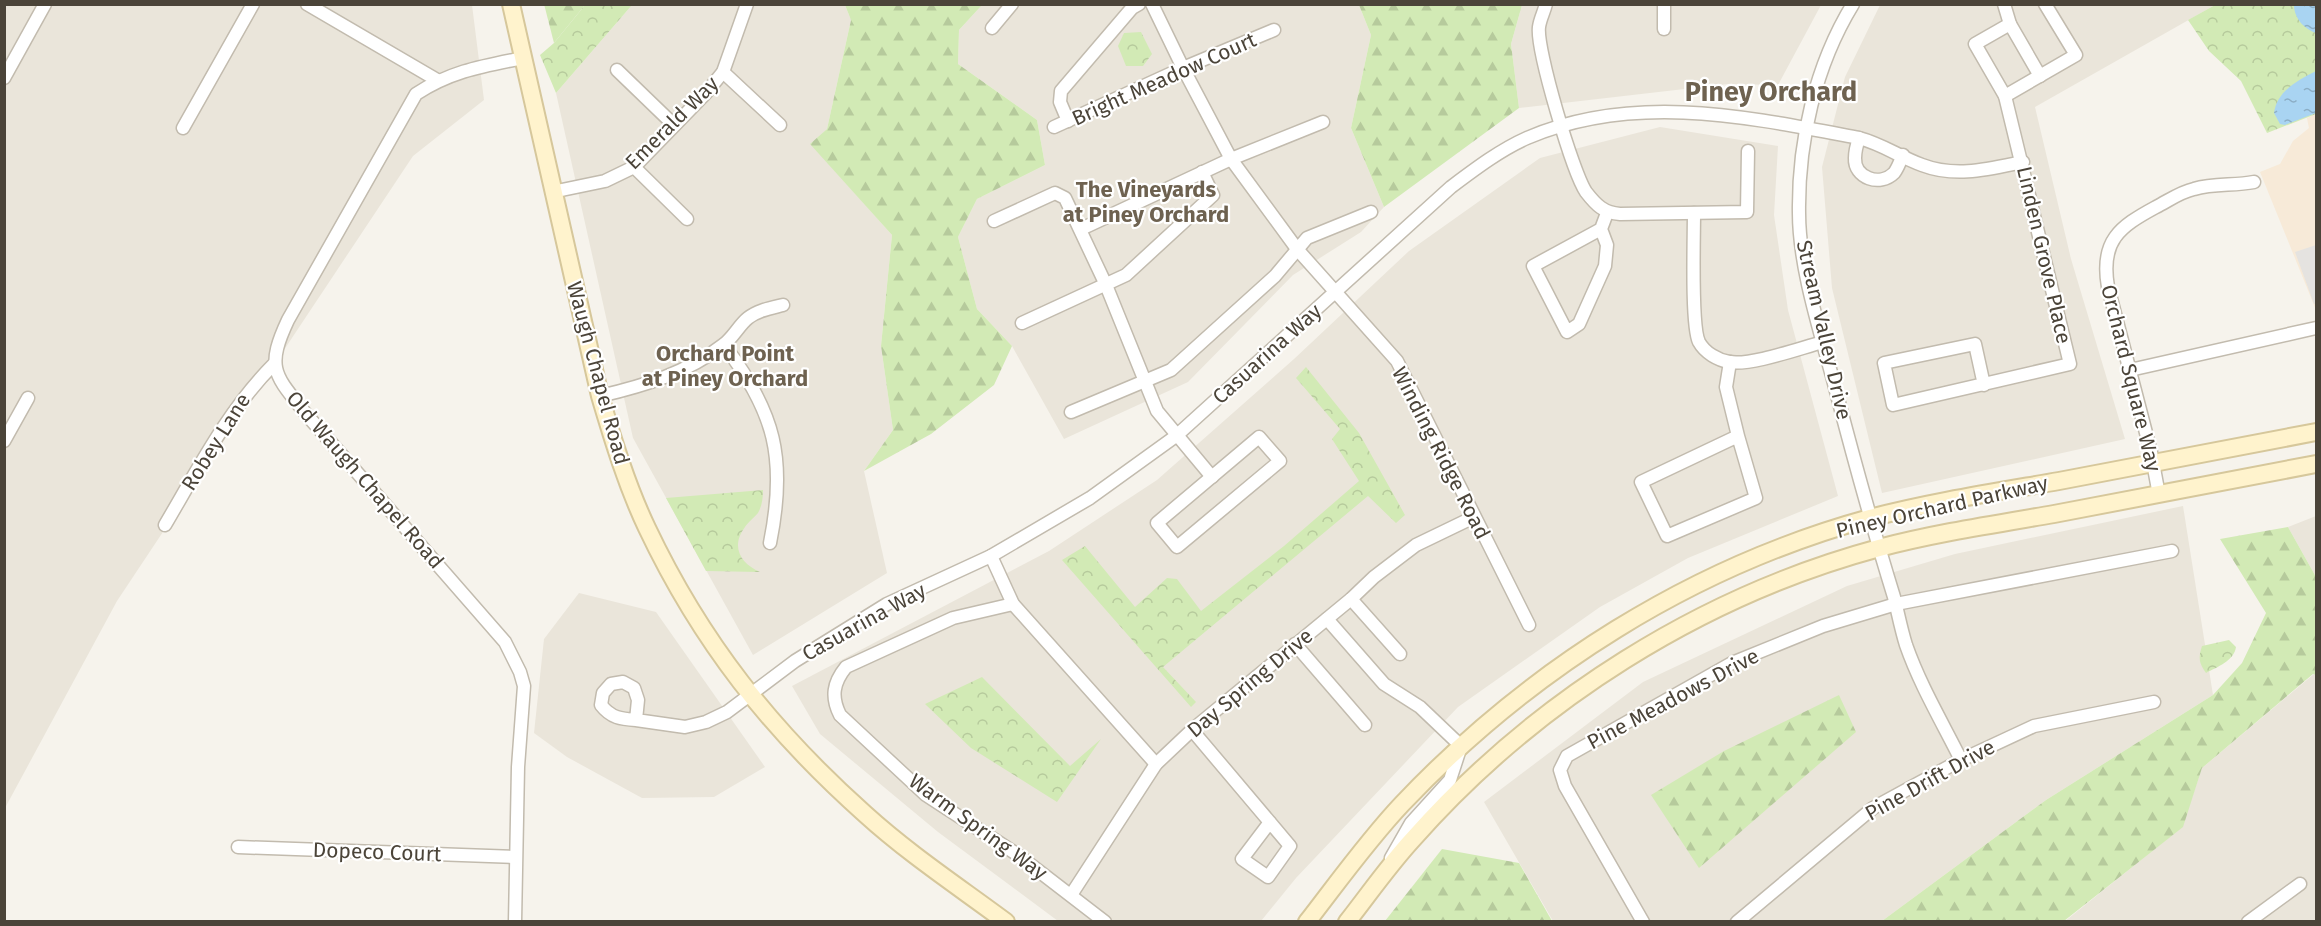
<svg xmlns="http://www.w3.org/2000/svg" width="2321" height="926" viewBox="0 0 2321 926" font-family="'Fira Sans',sans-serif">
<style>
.residential{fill:#eae5da}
.commercial{fill:#f7ead8}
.forest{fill:url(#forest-firs)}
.park{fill:url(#park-crowns)}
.parking{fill:#e5e3e0}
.water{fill:url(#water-ripples)}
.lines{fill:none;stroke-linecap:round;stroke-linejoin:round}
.street-casing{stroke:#c2bbae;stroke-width:15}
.secondary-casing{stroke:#d6c79b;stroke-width:20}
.street{stroke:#fff;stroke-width:12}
.secondary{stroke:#fff3cd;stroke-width:16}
.labels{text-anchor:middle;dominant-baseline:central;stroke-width:4.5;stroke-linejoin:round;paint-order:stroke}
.street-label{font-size:21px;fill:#4b4439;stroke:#fff}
.neighbourhood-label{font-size:22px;font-weight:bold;fill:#6e6250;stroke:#fff}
.district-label{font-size:27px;font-weight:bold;fill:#6e6250;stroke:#fff}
</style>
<defs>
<pattern id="forest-firs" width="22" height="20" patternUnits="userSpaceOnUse" patternTransform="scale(1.5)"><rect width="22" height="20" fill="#d2eab5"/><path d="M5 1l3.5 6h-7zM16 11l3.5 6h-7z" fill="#b6ca9c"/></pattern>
<pattern id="park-crowns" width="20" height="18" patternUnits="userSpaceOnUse" patternTransform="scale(1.5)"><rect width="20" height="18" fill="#d2eab5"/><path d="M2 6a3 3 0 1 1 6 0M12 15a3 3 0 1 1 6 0" fill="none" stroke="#b6ca9c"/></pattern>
<pattern id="water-ripples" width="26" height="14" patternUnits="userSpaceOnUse" patternTransform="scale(1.5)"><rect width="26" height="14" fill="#a9d4f2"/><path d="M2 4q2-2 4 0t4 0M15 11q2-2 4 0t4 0" fill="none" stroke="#8caec5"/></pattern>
</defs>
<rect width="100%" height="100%" fill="#f6f3ec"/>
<g class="residential">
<polygon points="4,5 472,5 484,100 413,156 117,601 5,808"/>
<polygon points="632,5 845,5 851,20 827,129 811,144 892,235 881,346 893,430 864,471 887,573 753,655 633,438 556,93"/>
<polygon points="982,5 1359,5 1371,35 1351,128 1384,207 1361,232 1293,275 1188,382 1064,439 1012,346 977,309 958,237 977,199 1045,165 1037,120 958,64 959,30"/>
<polygon points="1522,5 1821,5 1778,85 1728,84 1519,108 1511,44"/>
<polygon points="1880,5 2215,5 2035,107 2071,259 2125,439 1882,493 1832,288 1822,167 1845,77"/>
<polygon points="1660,127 1778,146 1774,215 1788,310 1838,496 1688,558 1600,607 1458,707 1296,878 1261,921 1058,921 938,832 820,734 792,686 1049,551 1157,480 1294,359 1409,251 1540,158"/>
<polygon points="2183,506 2213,695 2046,800 1882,921 1553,921 1484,802 1643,682 1847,586 1955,554"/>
<polygon points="2316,516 2316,577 2288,527"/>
<polygon points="579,593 656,612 765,767 714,797 642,798 567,757 534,733 544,639"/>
<polygon points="2314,674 2316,675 2316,921 2064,922 2182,827 2202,768"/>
</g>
<polygon class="commercial" points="2316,114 2316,310 2260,172 2280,164 2293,141 2309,128 2307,118"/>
<g class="forest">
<polygon points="544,4 585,5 554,43"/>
<polygon points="845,5 982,5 959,30 958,64 1037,120 1045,165 977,199 958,237 977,309 1012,346 994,385 931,434 864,471 893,430 881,346 892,235 810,144 827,129 851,20"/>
<polygon points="1359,5 1522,5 1511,44 1519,108 1384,207 1351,128 1371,35"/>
<polygon points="2288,527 2316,577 2316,675 2313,674 2202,768 2183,827 2064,921 1882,921 2046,800 2213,695 2242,663 2266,613 2220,539"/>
<polygon points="1839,695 1856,732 1699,868 1651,795 1724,751"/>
<polygon points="1442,849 1519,863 1552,921 1385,921"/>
</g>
<g class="park">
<polygon points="585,5 632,5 556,93 540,55 554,43"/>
<polygon points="2215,5 2316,5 2316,114 2267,133 2241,81 2209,51 2188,20"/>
<polygon points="1141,32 1152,54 1143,66 1126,66 1118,46 1124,33"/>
<polygon points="1306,367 1359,433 1405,515 1396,523 1368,496 1163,667 1196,702 1191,707 1062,560 1085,546 1135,607 1167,578 1177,579 1201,611 1284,546 1359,481 1332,439 1340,429 1296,378"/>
<path d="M763 490C763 498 762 506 758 513 754 518 748 522 745 527 730 547 741 564 760 572L706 571 666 498Z"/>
<path d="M2229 640 2236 647C2234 661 2217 667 2206 673 2199 663 2198 658 2202 646Z"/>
<polygon points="982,677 1070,766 1101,739 1057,802 971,748 925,704"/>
</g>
<polygon class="parking" points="2316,245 2316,304 2314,304 2295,252"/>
<g class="water">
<path d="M2294 5H2316V33C2304 29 2294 18 2294 5Z"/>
<path d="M2316 71V113L2285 125 2280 124 2274 113C2277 91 2298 80 2316 71Z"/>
</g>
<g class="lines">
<g class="street-casing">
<g id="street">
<polyline points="307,4 437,80"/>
<polyline points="1152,4 1183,68 1231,159 1297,249 1397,361 1529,625"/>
<path d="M1546 4C1544 12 1540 19 1539 27 1536 49 1573 173 1586 192 1596 205 1604 213 1620 214L1747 212 1748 151"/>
<path d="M1853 4C1815 66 1798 142 1799 213 1799 269 1822 337 1836 391 1854 460 1873 529 1894 597 1898 613 1901 629 1906 645 1920 685 1942 722 1961 760"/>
<polyline points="2010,24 2040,76"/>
<polyline points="992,28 1012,4"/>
<polyline points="1664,29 1664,4"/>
<polyline points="617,70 674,125"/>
<polyline points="723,72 780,125"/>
<polyline points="4,78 45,4"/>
<polyline points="2005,96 2076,55 2045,4"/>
<polyline points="1068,121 1060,102 1061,91 1132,8 1139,4"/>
<polyline points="1054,127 1183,68 1274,30"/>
<polyline points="183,128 253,4"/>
<path d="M1859 138C1857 144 1855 151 1855 158 1854 178 1880 187 1894 173 1898 168 1900 161 1903 155"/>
<polyline points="634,167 687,219"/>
<polyline points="552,192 605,181 634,167 706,93 723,72 747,4"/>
<path d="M1694 213C1694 237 1691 326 1699 342 1705 353 1718 360 1729 362 1751 366 1800 348 1823 342"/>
<polyline points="994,221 1055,193 1065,198 1106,285 1157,411 1212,477"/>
<polyline points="1081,229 1231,159 1323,122"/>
<polyline points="1601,229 1607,245 1605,266 1579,324 1567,332 1533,266 1601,229 1607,213"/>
<polyline points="1022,323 1126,275 1213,195 1202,172"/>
<path d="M724 345C775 412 787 459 770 543"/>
<polyline points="1730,362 1726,387 1738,436 1641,482 1667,536 1756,498 1738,436"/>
<polyline points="2130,370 2316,328"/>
<polyline points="1984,385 1975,344 1884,363 1893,405 2070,364 2005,96 1975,44 2010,24 2004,4"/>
<path d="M600 396C643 386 687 373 723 345 733 338 739 325 748 318 758 310 771 308 783 305"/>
<polyline points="1071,412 1171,370 1275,276 1307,238 1371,212"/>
<polygon points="1259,437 1280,461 1177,547 1157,523"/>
<polyline points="4,441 28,398"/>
<path d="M2159 495 2151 452 2108 287C2100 241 2119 227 2156 207 2168 201 2180 192 2194 189 2214 183 2234 186 2254 182"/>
<path d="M165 525C198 469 228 410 274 364"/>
<polyline points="991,556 1013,604 1156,764"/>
<polyline points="1351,599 1400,654"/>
<path d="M1013 604 953 618 846 667C833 683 831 697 840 715L926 795 1018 855 1105 922"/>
<polyline points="1327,619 1384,684 1420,707 1461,746 1450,780 1411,823 1391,858"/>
<polyline points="1295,644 1365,725"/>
<path d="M636 720C621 719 611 718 601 705L603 693 611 684 623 682 634 688 638 700 636 720 685 727 706 722 727 712 795 661 887 604 991 556 1090 498 1176 436 1451 187C1475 169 1500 150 1527 138 1635 92 1748 117 1859 138 1882 144 1900 157 1922 165 1956 178 1989 169 2023 162"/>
<polyline points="1192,730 1290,846 1268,877 1242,859 1270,822"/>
<polyline points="238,847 515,857"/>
<polyline points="1071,895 1156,764 1192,730 1351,599 1374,577 1416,545 1474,517"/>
<path d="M515 922 518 767 524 686 520 672 505 642 306 414C275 375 265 369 288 320L416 94C451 71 483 66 523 58"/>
<polyline points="1643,922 1565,786 1560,770 1567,756 1732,663 1823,626 1896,604 2172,551"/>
<polyline points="1737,922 1873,808 1961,760 2034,726 2154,702"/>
<polyline points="2248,922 2300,884"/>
</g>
</g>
<g class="secondary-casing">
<g id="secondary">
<path d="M511 4 600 396C613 440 627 486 647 528 701 642 771 730 865 814 909 854 959 887 1006 922"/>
<path d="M1307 922C1338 882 1368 840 1402 804 1529 670 1691 567 1870 518 1931 502 1996 492 2059 481 2145 465 2231 449 2316 432"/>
<path d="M1347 922C1369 894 1389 865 1413 839 1535 701 1701 596 1879 548 1936 533 1996 524 2054 514 2141 497 2229 481 2316 464"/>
</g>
</g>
<use href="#street" class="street"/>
<use href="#secondary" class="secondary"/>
</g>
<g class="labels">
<g class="street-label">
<text transform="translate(1164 79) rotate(-24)">Bright Meadow Court</text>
<text transform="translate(672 123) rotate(-45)">Emerald Way</text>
<text transform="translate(2044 255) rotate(77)">Linden Grove Place</text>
<text transform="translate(1824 330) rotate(77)">Stream Valley Drive</text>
<text transform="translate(1267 354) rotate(-42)">Casuarina Way</text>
<text transform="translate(598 373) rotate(75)">Waugh Chapel Road</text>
<text transform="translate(2131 378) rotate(76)">Orchard Square Way</text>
<text transform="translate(216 442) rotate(-58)">Robey Lane</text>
<text transform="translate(1441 453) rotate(63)">Winding Ridge Road</text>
<text transform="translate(365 480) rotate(49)">Old Waugh Chapel Road</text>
<text transform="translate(1942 507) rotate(-13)">Piney Orchard Parkway</text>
<text transform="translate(864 622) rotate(-29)">Casuarina Way</text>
<text transform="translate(1250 683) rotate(-40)">Day Spring Drive</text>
<text transform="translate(1673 699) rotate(-28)">Pine Meadows Drive</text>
<text transform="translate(1930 780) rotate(-29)">Pine Drift Drive</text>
<text transform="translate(978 827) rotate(36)">Warm Spring Way</text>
<text transform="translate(377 852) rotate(2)">Dopeco Court</text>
</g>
<g class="neighbourhood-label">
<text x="1146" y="189">The Vineyards<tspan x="1146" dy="25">at Piney Orchard</tspan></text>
<text x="725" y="353">Orchard Point<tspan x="725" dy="25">at Piney Orchard</tspan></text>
</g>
<g class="district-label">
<text x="1771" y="92">Piney Orchard</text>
</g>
</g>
<rect width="2321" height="926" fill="none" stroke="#4b4439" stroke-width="12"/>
</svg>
